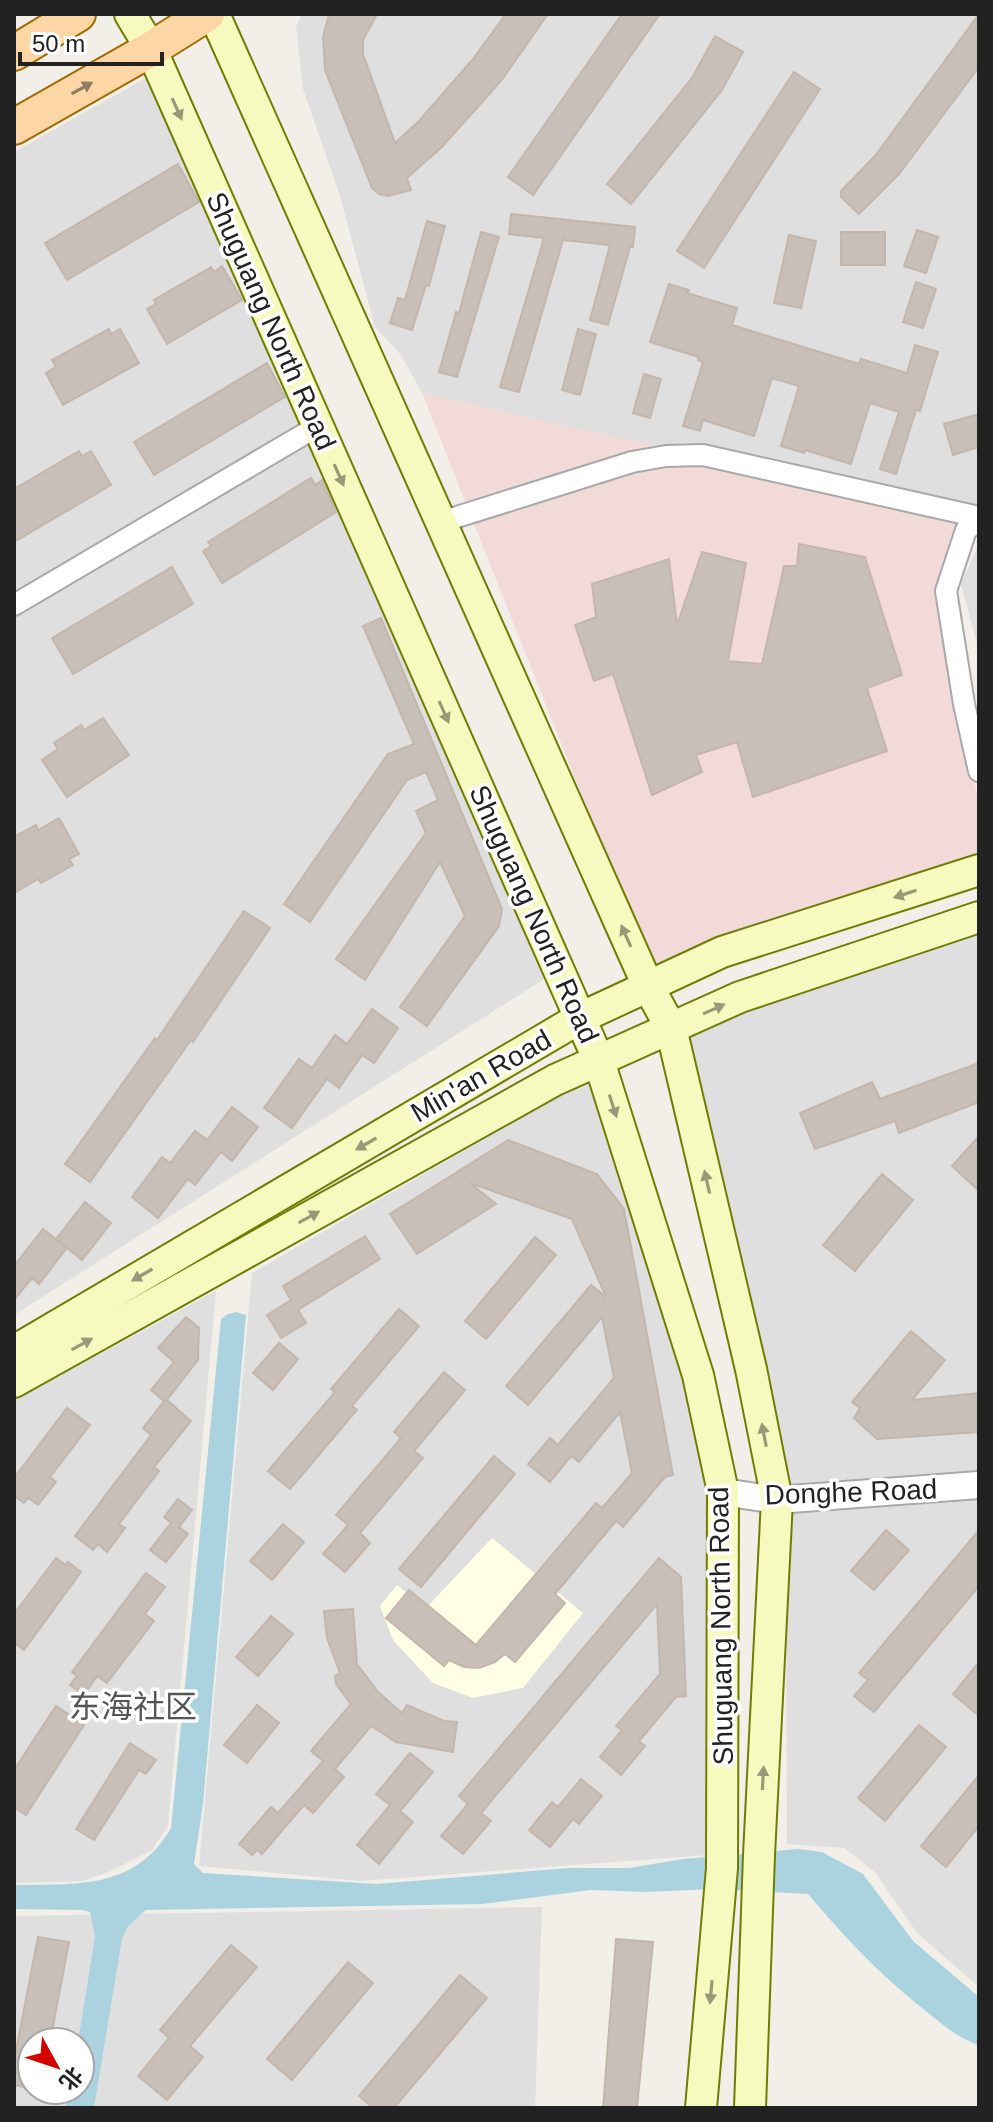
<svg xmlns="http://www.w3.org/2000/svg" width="993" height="2122" viewBox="0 0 993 2122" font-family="Arial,'Noto Sans SC',sans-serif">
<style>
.residential{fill:#e0dfdf;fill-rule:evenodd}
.commercial{fill:#f2dad9}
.education{fill:#ffffe5}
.water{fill:#aad3df}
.building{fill:#c7bfb8;stroke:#c4b6ab;stroke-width:2}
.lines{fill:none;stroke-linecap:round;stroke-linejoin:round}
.minor-casing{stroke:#a9a9a9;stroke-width:24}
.tertiary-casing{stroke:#a9a9a9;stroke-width:30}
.secondary-casing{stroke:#707d05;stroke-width:34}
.primary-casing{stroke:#a06b00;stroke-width:38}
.minor{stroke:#fff;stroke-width:20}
.tertiary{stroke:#fff;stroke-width:26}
.secondary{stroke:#f7fabf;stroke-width:30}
.primary{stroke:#fcd6a4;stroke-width:34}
.oneway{fill:#8f7c63}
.oneway2{fill:#979978}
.labels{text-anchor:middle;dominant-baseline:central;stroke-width:7;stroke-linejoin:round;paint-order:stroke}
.street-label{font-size:28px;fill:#222;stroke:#fff}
.quarter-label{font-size:32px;fill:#555;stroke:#fff}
</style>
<rect width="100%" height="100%" fill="#f2efe9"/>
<g class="residential">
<polygon points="302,14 979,14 979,507 898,503 422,393 401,355 375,327 340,196 303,89 296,27"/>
<polygon points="153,74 546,978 14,1315 14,152"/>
<polygon points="979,544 979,651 961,584"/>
<polygon points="979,924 979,1987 917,1933 875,1872 844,1848 787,1844 786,1493 677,1031"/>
<polygon points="591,1078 686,1382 711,1506 708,1855 360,1881 199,1866 252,1273"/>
<polygon points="216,1291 168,1826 152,1850 111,1871 83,1881 14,1883 14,1401"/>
<path d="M542 1907 535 2108H14V1916ZM32 2042H80V2090H32Z"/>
</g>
<polygon class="commercial" points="422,393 966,516 937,590 979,805 979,861 720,937 652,972"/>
<polygon class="education" points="492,1538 583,1613 523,1688 473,1698 433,1683 393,1640 380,1606 397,1585 426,1608"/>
<path class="water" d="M236 1312 246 1315 203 1804 194 1864 203 1873 377 1884 569 1868H629L683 1859 798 1849 822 1852 863 1874 913 1941 979 1997V2045C960 2039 947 2028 932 2016 885 1980 846 1939 808 1894L715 1889 645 1892 591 1890 482 1904 146 1910 128 1926 122 1939 94 2108H65L69 2090H80L78 2042 95 1937 90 1912 82 1910 14 1909V1885C77 1884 135 1890 171 1828L221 1319 228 1314Z"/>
<g class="building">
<polygon points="329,14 377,14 363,40 363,54 395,143 419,121 473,59 506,14 548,14 501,81 442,147 407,178 411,190 388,196 379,194 372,188 325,70 323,37"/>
<polygon points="622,14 660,14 533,195 508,177"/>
<polygon points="979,14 979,67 899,174 859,214 841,197 841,191 875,156"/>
<polygon points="715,36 743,52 722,90 631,204 607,184 692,78"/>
<polygon points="794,72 820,89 704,268 677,251"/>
<polygon points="178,164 199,202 67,280 45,243"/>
<polygon points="511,214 635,227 633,247 630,247 608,325 590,320 610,245 563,240 519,392 500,387 544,238 509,234"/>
<polygon points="427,221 445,226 429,286 426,285 412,330 390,323 398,298 405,300"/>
<polygon points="917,230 938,237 926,273 904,266"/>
<polygon points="481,232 499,237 457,377 439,372 456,312 459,313"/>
<rect x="841" y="232" width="44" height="33"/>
<polygon points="789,235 816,241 801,308 774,303"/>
<polygon points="222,266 242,300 167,344 147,309 156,304 154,300 211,267 214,272"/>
<polygon points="916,282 936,289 923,328 903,322"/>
<polygon points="669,284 689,290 687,293 737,308 732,325 859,364 861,359 907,373 915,345 938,352 920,411 916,410 896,474 880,469 899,412 870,403 851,464 805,450 804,453 781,446 799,386 772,378 754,436 703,420 700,431 683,426 703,362 698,360 699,357 650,342"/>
<polygon points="109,329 111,334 120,329 139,363 63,405 46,373 56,367 52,360"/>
<polygon points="578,329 596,334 580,395 562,390"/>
<polygon points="267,363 285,397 154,475 134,442"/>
<polygon points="644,374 661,379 650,418 633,413"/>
<polygon points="979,414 979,447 953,455 944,424"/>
<polygon points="79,451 82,456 91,451 111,485 14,542 14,489"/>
<polygon points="311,478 315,485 322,480 336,512 222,583 203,551 211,546 208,542"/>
<polygon points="799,544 865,557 902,675 867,688 887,751 753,797 737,742 696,755 702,772 652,795 613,674 594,681 575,625 596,617 592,584 669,559 677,625 702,552 746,563 728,661 762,664 784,566 797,566"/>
<polygon points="172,567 193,604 73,674 52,638"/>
<polygon points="381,618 502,909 499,926 427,1026 400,1007 465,916 440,862 365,980 336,959 426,833 416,811 438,800 426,772 407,780 310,922 284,904 388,754 414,744 363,626"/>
<polygon points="103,718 129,755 67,797 42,760 58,749 54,743 81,725 84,730"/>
<polygon points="59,818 79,854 69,859 73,865 41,883 38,879 14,893 14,837 36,825 38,830"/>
<polygon points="244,911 270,928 193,1042 191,1040 90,1182 65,1164 155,1038 157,1040"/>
<polygon points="372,1009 398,1028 374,1063 362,1055 339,1088 327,1079 292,1128 264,1108 299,1059 312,1068 335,1035 347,1044"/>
<polygon points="979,1063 979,1102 899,1133 895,1121 815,1149 800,1113 872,1082 880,1099"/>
<polygon points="232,1107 258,1127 232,1161 221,1152 195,1185 188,1179 158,1218 132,1197 162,1157 170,1163 195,1131 207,1140"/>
<polygon points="979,1136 979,1191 952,1166"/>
<polygon points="508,1140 597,1174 624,1209 673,1475 665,1477 623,1527 616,1521 555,1594 565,1603 515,1662 505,1654 495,1662 479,1668 464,1667 449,1660 444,1666 386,1618 409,1590 476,1645 596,1503 602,1508 632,1473 620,1412 579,1462 571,1456 550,1482 528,1464 550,1438 558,1445 614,1378 602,1317 528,1405 506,1386 591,1285 606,1297 572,1219 470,1183 496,1204 417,1254 390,1214"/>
<polygon points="882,1174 913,1200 855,1271 823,1245"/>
<polygon points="85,1202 111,1223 82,1260 56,1239"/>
<polygon points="43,1229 67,1248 39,1284 32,1278 14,1300 14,1266"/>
<polygon points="365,1236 380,1259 298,1310 306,1323 281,1338 267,1315 291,1300 283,1286"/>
<polygon points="535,1237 556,1255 486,1339 465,1321"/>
<polygon points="399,1309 419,1326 352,1406 357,1410 290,1489 268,1471 335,1392 331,1389"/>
<polygon points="186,1317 199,1328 198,1360 167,1400 191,1421 154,1467 159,1471 119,1524 125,1528 107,1552 98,1544 93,1550 75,1536 151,1435 143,1428 164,1401 151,1390 174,1362 158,1348"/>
<polygon points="911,1331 945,1360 912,1400 979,1393 979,1432 877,1439 854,1418 860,1408 852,1402"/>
<polygon points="279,1343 298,1359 273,1390 253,1373"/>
<polygon points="444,1372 465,1390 414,1451 423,1458 360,1533 370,1543 345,1572 323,1554 348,1525 336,1515 401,1438 394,1432"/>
<polygon points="67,1408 90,1425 50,1477 56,1482 38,1505 28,1498 24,1503 14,1496 14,1478"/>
<polygon points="494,1456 515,1474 421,1587 399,1569"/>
<polygon points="178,1499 192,1510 179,1527 188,1534 166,1562 150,1550 171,1523 164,1517"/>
<polygon points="283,1524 304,1542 272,1580 250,1561"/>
<polygon points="886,1530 909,1550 874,1590 851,1571"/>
<polygon points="979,1530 979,1586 874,1712 854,1696 868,1680 859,1673"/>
<polygon points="56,1558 66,1565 68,1562 81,1572 24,1650 14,1642 14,1614"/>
<polygon points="659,1558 681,1577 686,1696 676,1697 639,1741 645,1746 621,1775 600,1757 622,1730 616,1726 660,1674 657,1604 481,1813 491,1821 463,1854 441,1836 468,1804 459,1796"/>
<polygon points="146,1573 165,1587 145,1614 154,1621 107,1683 97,1676 84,1695 70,1685 77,1676 72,1672"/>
<polygon points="353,1609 357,1664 378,1692 402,1713 407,1705 444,1721 457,1722 453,1752 396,1742 371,1726 335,1769 344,1777 313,1813 304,1805 262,1854 257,1850 252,1855 239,1844 271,1807 278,1813 323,1761 311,1751 351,1704 336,1684 335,1676 340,1673 327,1638 324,1611"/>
<polygon points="271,1616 293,1634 258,1676 236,1657"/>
<polygon points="979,1662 979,1716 953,1694"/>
<polygon points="257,1705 279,1723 247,1763 224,1745"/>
<polygon points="56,1706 84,1725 26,1815 14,1807 14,1770"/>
<polygon points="919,1725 946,1747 885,1821 858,1798"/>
<polygon points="130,1743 156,1760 146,1774 139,1770 94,1840 76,1829"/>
<polygon points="410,1753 433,1772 400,1811 413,1822 379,1864 357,1845 390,1805 376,1794"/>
<polygon points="979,1775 979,1826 946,1867 921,1846"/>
<polygon points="581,1779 602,1796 579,1824 573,1819 550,1847 529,1830 552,1802 558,1807"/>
<polygon points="38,1937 69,1942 50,2042 32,2042 32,2089 14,2085 14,2061"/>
<polygon points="616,1939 653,1942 637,2108 603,2108"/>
<polygon points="231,1945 257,1967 190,2046 203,2057 167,2100 138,2076 169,2038 160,2030"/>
<polygon points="348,1962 373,1983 292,2080 267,2059"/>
<polygon points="460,1975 487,1998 394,2108 373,2108 359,2096"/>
</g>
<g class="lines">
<g class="minor-casing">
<g id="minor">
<polyline points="979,520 966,530 946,591 964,704 979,771"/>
<polyline points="441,522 632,462 666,456 703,455 979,517"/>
<polyline points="14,605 318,426"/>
</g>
</g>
<g class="tertiary-casing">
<polyline id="tertiary" points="723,1492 777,1500 979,1485"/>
</g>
<g class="secondary-casing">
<g id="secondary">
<polyline points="130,14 151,49 599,1061 698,1375 723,1492 722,1868 701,2108"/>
<polyline points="214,14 648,986 671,1028 751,1369 777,1500 759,1855 750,2108"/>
<polyline points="14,1351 580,1018 722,952 979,870"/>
<polyline points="14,1382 555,1080 740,997 979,917"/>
</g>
</g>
<g class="primary-casing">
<g id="primary">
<polyline points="14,53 78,14"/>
<polyline points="14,127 151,49 207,14"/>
</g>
</g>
<use href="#minor" class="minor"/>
<use href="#tertiary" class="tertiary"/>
<use href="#secondary" class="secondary"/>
<use href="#primary" class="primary"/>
</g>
<defs><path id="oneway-solid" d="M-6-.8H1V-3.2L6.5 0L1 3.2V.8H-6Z" transform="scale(2)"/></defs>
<use class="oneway" href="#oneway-solid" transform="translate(82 88) rotate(-29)"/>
<g class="oneway2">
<use href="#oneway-solid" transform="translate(177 109) rotate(66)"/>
<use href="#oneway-solid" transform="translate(339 475) rotate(66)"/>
<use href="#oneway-solid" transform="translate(444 712) rotate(66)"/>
<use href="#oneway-solid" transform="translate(905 894) rotate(162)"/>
<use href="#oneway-solid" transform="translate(626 936) rotate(-114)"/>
<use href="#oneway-solid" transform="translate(714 1009) rotate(-24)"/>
<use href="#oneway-solid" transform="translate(613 1106) rotate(72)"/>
<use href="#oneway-solid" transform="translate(366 1144) rotate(150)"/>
<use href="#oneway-solid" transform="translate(707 1182) rotate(-103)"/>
<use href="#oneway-solid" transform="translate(309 1217) rotate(-29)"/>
<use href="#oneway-solid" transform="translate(142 1275) rotate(150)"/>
<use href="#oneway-solid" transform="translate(82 1344) rotate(-29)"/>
<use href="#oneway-solid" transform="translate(764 1435) rotate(-101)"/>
<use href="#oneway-solid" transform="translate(763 1778) rotate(-87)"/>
<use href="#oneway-solid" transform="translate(711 1992) rotate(95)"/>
</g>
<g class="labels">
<g class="street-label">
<text transform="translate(271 321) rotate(66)">Shuguang North Road</text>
<text transform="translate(534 914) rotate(66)">Shuguang North Road</text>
<text transform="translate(481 1076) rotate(-30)">Min'an Road</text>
<text transform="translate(851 1492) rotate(-2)">Donghe Road</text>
<text transform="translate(721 1626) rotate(-91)">Shuguang North Road</text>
</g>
<g class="quarter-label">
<text x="133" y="1707">东海社区</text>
</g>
</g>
<rect width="993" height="2122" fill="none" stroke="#222222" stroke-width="32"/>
<g transform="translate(56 2066) rotate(130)"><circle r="38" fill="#ffffff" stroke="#a7a7a7" stroke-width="2"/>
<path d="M0-6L14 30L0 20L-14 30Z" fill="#d40000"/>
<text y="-12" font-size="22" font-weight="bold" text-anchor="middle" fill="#222222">北</text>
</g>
<path d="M20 52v12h142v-12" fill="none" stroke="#222222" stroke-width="4"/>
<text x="32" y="52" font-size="24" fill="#222222" stroke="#ffffff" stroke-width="6" paint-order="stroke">50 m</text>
</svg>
